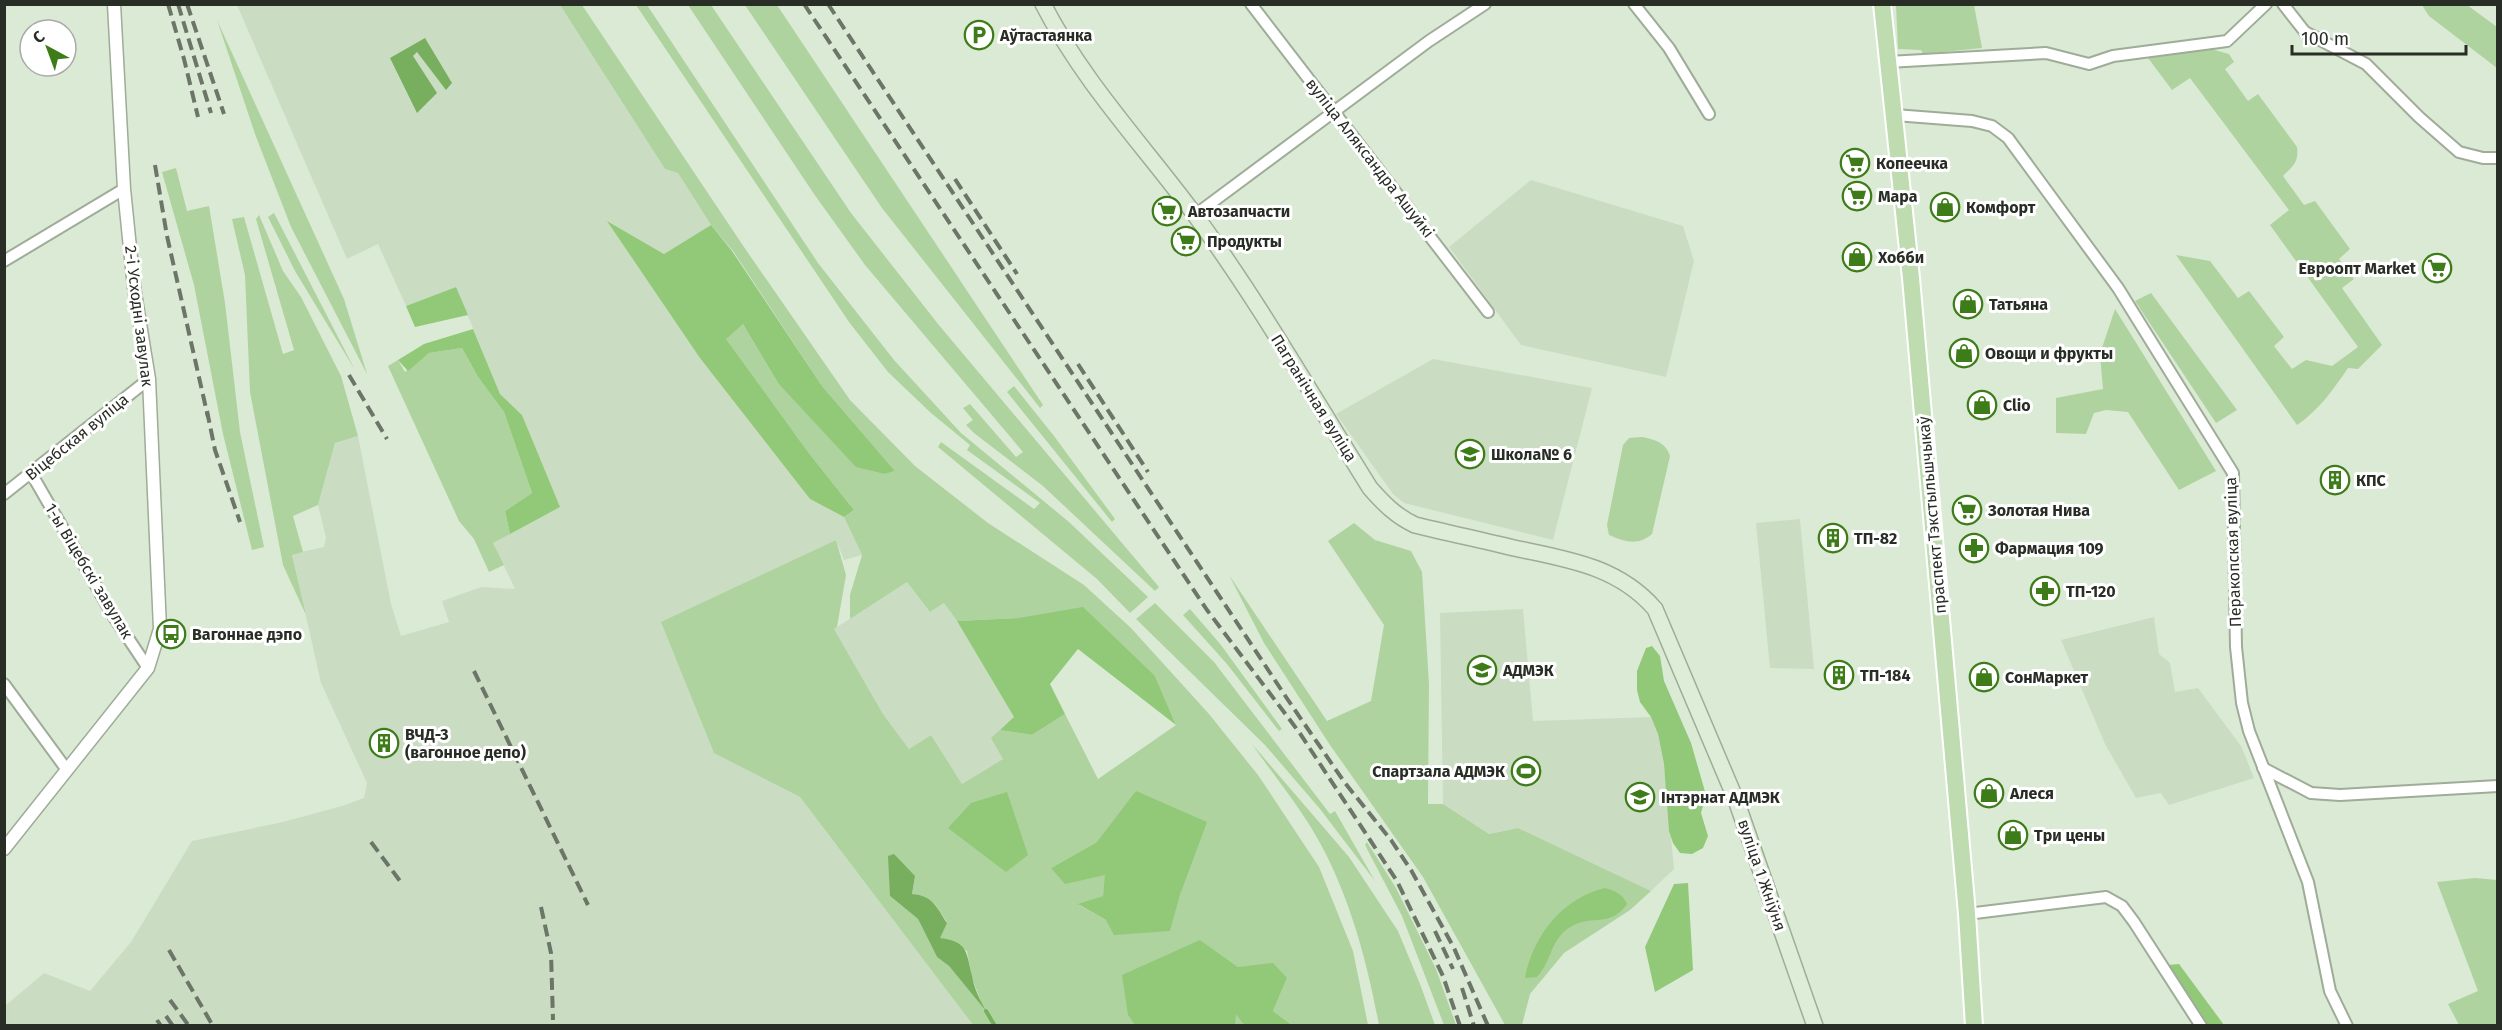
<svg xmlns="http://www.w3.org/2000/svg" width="2502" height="1030" viewBox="0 0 2502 1030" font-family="'Fira Sans',sans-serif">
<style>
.built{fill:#caddc2}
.green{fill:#aed39f;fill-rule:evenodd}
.forest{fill:#91c978}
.water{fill:#78af5f}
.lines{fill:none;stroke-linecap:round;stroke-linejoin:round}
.stream{stroke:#78af5f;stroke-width:4}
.minor-casing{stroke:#9eac98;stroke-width:14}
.tertiary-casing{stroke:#9eac98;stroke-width:15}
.secondary-casing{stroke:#9eac98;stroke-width:18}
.primary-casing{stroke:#fff;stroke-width:20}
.minor{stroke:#fff;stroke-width:10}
.tertiary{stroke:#fff;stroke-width:12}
.secondary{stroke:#deedd8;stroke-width:15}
.primary{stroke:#bedcb0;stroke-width:16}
.rail{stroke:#6c7568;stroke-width:4;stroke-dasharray:12 6;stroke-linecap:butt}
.labels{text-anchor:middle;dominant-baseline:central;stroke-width:6;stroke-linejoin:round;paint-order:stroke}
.poi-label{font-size:16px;font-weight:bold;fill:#282d25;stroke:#fff;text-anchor:start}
.street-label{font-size:16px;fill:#282d25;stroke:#fff}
</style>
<rect width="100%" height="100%" fill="#dbead5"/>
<g class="built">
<polygon points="237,5 560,5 665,169 678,173 711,225 664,254 609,222 810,499 844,517 862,555 844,560 836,540 662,623 714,752 800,797 973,1025 5,1026 5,1006 44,973 90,991 131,942 192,841 283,822 342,806 364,798 367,783 321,683 292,554 324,547 326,538 318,505 335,443 358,436 391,604 401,636 449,622 442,601 481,587 515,589 493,543 559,507 522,415 500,394 456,287 406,306 378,244 347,259"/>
<polygon points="1531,180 1683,226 1694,261 1666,377 1521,345 1449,247"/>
<polygon points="1433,359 1592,388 1553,540 1404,503 1393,494 1336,414"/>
<polygon points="1800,519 1814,669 1770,668 1756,523"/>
<polygon points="907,582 930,612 944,603 960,626 1014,717 1003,759 962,784 931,735 909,749 883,714 834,629"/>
<polygon points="1523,609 1533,721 1651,717 1658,734 1664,764 1674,869 1651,891 1518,828 1489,834 1443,804 1440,613"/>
<polygon points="2154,617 2159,654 2170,663 2175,692 2198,688 2241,746 2254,778 2169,805 2161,793 2136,798 2105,744 2061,640"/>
</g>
<g class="green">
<path d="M560 5H582L746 250 850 400 915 466 988 523 1084 585 1131 628 1209 714 1258 775 1319 867 1353 951 1368 1025H1292L1273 1011 1287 978 1238 967 1201 941 1244 1025H973L800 797 714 753 661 622 836 540 846 575 837 627 834 629 883 714 909 749 931 735 962 784 1003 759 991 738 1000 730 1032 735 1065 714 1098 779 1176 725 1155 676 1019 618 957 621 944 603 930 612 907 582 850 619V595L862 555 844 517 854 510 808 452 725 338 743 324 778 383 885 474 895 471 822 386 733 251 711 225 678 173 665 169ZM1097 842 1181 892 1170 930 1106 920 1079 905 1103 896 1106 874 1051 868ZM915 876 912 894 935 904 947 922 939 938 967 951 972 978 983 1007 949 966 937 957 918 919 890 896Z"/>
<polygon points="636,5 647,5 818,263 894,360 961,433 1069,522 1148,597 1130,613 1097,579 938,447 941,442 1034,509 1040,503 967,450 970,445 931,413 888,372 849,322"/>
<polygon points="688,5 711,5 851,213 938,324 1159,587 1155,591 1043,486 974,433 966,425 973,420 963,408 970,404 1016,457 1023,452 865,265 814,194"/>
<polygon points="745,5 777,5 1043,405 1040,408 882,208"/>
<polygon points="1896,5 1974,5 1982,48 1923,54 1921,50 1898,49"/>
<polygon points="2422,5 2467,5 2497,27 2497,68 2429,16"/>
<polygon points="217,20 344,299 367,374 291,227 255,134"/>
<path d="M2211 49 2229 54 2234 62 2225 69 2248 101 2258 94 2297 147C2299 162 2293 166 2283 176L2304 205 2315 201 2350 249 2339 259 2354 279 2342 288 2382 345 2358 369 2348 368C2333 390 2319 410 2297 425L2176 255 2210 261 2238 298 2249 291 2284 337 2274 346 2292 369 2306 360 2332 366 2358 347 2270 225 2289 210 2190 78 2172 90 2148 58 2151 55Z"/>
<polygon points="176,168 187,211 209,206 225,303 240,432 264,547 252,550 223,434 194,285 162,172"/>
<polygon points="274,213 355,370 295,271 268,217"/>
<polygon points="259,215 283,271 301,297 341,376 358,436 335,443 318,505 293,516 303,552 292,555 306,615 283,565 250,392 245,275 232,219 244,217 283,354 294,350 256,219"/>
<polygon points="2151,293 2237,410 2216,423 2135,301"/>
<polygon points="2115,309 2216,471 2179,490 2128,412 2106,410 2094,413 2086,434 2056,433 2056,398 2103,389 2100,354"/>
<polygon points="462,348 478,377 504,412 532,493 505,511 510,534 493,543 504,565 489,572 474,539 459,521 388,366 398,360 405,372 429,353"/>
<polygon points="1014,386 1054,436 1115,519 1112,522 1007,392"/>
<path d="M1642 437C1656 440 1665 442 1670 456L1652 534C1638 546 1625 542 1609 535L1607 525 1623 445 1629 438Z"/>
<polygon points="1354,523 1375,540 1411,551 1422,572 1429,684 1428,804 1443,804 1489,834 1518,828 1651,891 1630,910 1564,953 1530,994 1522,1025 1505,1025 1423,877 1330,745 1264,643 1229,575 1327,721 1371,701 1384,625 1328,541"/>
<polygon points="1155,603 1214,662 1330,814 1335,811 1375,881 1320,809 1265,745 1136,619"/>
<polygon points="1190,609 1221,645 1282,729 1279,731 1227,664 1183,615"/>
<path d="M1252 744 1349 857 1398 931 1420 984 1435 1025H1379C1367 962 1351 900 1320 843 1301 808 1274 776 1252 744Z"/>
<polygon points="1367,842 1396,888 1436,969 1456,1025 1444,1025 1402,916 1365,845"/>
<polygon points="2475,878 2497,880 2497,1025 2459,1025 2448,1004 2478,991 2437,882"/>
</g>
<g class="forest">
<polygon points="607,221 664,254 711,225 732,251 822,386 895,471 885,474 856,467 778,383 743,324 726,339 808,452 854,510 844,517 810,499 700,358"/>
<polygon points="456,287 468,315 415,327 406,306"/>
<polygon points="473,329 500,394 522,415 560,507 510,534 505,511 532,493 504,412 478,377 462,348 429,353 408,371 398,360 424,344"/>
<polygon points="1083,607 1155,676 1176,725 1078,649 1050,684 1065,714 1032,735 1000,730 1014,717 957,621 1019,618"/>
<polygon points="1652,646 1660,656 1664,681 1691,743 1706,795 1701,813 1708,836 1703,848 1692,854 1680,853 1673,843 1669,831 1664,764 1658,734 1651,717 1640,702 1637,690 1637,671 1646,648"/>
<polygon points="1136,791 1207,822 1181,892 1170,931 1114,935 1106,920 1078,904 1103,896 1105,875 1065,884 1051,868 1097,842"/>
<polygon points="1007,792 1028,855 1006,872 948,828 971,803"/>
<polygon points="1688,883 1693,970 1655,992 1645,947 1674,884"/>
<path d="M1605 888C1615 891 1623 894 1627 904 1612 926 1596 916 1576 924 1550 935 1553 960 1537 977L1525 978C1533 935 1563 898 1605 888Z"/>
<polygon points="1200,940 1238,967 1273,963 1287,978 1273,1011 1292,1025 1244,1025 1236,1014 1235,1025 1135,1025 1128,1015 1122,975"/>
<polygon points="2179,964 2224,1025 2207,1025 2168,965"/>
</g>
<g class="water">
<polygon points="425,38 452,83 446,90 417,52 413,56 437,93 417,113 390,58"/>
<path d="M894 854 915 876 912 894C933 896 936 906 947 923L940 938C968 942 966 951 972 976 974 988 980 1000 986 1011L949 966 937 957 918 919 890 896 888 856Z"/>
</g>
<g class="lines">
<polyline class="stream" points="986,1011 995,1026"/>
<g class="minor-casing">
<g id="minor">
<polyline points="1251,4 1488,312"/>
<polyline points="1634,4 1669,48 1709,114"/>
<polyline points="2283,4 2305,32 2366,64 2419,117 2459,152 2483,158 2498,158"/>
<polyline points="1888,62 2046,53 2089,64 2113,56 2227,41 2266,4"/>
<polyline points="1895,115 1972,121 1992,126 2008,138 2118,288 2233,473 2236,647 2242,703 2249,731 2308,882 2330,991 2347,1026"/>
<polyline points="1195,215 1429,41 1485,4"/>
<polyline points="4,261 124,189"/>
<polyline points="31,473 114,617 148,668"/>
<polyline points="4,494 149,379"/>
<polyline points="4,684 67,770"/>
<polyline points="2263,768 2311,793 2340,795 2498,786"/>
<polyline points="1967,914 2106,897 2122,906 2134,922 2201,1026"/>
</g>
</g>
<g class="tertiary-casing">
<polyline id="tertiary" points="4,849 148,668 160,629 149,379 134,287 124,189 114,4"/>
</g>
<g class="secondary-casing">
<path id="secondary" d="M1043 4C1083 82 1144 146 1195 215 1259 302 1313 397 1370 488 1384 504 1396 516 1415 525 1448 533 1481 540 1514 548 1566 559 1618 566 1655 609L1736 800 1815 1026"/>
</g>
<g class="primary-casing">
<polyline id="primary" points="1882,4 1911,278 1967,914 1974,1026"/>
</g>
<use href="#minor" class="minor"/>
<use href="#tertiary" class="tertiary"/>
<use href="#secondary" class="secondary"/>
<use href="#primary" class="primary"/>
<g class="rail">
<polyline points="168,4 184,59 198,117"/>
<polyline points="178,4 211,113"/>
<polyline points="187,4 224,114"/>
<polyline points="804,4 1207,610 1299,732 1397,881 1443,976 1460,1026"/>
<polyline points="828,4 1288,700 1345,783 1391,840 1411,870 1454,948 1488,1026"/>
<polyline points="155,165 167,236 208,417"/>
<polyline points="955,179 1017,274"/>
<polyline points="1078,364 1148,472"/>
<polyline points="349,375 387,439"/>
<polyline points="207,411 215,450 240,522"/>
<polyline points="474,671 588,905"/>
<polyline points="371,842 400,881"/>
<polyline points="541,907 551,953 553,1020"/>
<polyline points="1435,931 1453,969"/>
<polyline points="169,950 213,1026"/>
<polyline points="1462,988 1474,1026"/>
<polyline points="170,1000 189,1026"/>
<polyline points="166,1016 173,1026"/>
<polyline points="157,1020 161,1026"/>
</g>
</g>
<defs>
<g id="parking-ring" transform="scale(1.5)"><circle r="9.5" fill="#fff" stroke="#3e7c1a" stroke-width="1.5"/><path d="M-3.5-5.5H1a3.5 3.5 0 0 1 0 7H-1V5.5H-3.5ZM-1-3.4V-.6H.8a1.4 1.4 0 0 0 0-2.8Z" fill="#3e7c1a"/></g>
<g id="supermarket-ring" transform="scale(1.5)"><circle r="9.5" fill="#fff" stroke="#3e7c1a" stroke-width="1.5"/><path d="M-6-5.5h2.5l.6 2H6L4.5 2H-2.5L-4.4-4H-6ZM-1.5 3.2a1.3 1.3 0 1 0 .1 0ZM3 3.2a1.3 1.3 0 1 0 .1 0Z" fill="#3e7c1a"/></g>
<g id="shop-ring" transform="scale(1.5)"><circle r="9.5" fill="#fff" stroke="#3e7c1a" stroke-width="1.5"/><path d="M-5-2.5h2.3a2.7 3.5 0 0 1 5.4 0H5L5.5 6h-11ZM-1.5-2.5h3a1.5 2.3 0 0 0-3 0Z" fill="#3e7c1a"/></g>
<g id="school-ring" transform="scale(1.5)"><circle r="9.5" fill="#fff" stroke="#3e7c1a" stroke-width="1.5"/><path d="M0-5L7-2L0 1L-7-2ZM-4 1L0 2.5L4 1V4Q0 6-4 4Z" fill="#3e7c1a"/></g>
<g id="building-ring" transform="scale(1.5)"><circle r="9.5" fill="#fff" stroke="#3e7c1a" stroke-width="1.5"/><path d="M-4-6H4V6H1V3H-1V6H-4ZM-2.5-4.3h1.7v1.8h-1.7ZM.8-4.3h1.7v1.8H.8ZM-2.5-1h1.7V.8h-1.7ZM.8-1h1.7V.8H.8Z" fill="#3e7c1a"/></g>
<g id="pharmacy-ring" transform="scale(1.5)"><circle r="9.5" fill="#fff" stroke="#3e7c1a" stroke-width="1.5"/><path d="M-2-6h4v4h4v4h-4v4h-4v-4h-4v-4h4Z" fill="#3e7c1a"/></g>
<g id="bus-ring" transform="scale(1.5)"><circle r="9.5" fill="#fff" stroke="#3e7c1a" stroke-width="1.5"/><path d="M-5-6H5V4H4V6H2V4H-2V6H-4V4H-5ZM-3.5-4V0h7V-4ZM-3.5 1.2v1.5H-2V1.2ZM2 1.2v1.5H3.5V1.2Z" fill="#3e7c1a"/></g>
<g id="university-ring" transform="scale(1.5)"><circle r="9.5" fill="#fff" stroke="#3e7c1a" stroke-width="1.5"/><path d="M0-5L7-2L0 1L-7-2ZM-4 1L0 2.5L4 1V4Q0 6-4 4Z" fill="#3e7c1a"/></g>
<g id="stadium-ring" transform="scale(1.5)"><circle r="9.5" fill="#fff" stroke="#3e7c1a" stroke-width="1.5"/><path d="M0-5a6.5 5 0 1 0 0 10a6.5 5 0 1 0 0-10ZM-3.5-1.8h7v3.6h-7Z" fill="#3e7c1a"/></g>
</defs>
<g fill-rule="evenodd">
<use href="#parking-ring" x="979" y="35"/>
<use href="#supermarket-ring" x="1855" y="163"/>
<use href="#supermarket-ring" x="1857" y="196"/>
<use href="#shop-ring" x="1945" y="207"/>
<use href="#supermarket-ring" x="1167" y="211"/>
<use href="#supermarket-ring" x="1186" y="241"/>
<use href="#shop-ring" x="1857" y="257"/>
<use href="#supermarket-ring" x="2437" y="268"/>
<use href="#shop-ring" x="1968" y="304"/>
<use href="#shop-ring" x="1964" y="353"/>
<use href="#shop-ring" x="1982" y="405"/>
<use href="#school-ring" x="1470" y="454"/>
<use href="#building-ring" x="2335" y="480"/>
<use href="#supermarket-ring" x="1967" y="510"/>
<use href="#building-ring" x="1833" y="538"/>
<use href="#pharmacy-ring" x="1974" y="548"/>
<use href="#pharmacy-ring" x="2045" y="591"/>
<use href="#bus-ring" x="171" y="634"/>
<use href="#university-ring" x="1482" y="670"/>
<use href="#building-ring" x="1839" y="675"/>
<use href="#shop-ring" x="1984" y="677"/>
<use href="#building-ring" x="384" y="743"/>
<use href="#stadium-ring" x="1526" y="771"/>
<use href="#shop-ring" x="1989" y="793"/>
<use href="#university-ring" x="1640" y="797"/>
<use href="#shop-ring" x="2013" y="835"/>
</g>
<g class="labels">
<g class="poi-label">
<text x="1000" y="35">Аўтастаянка</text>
<text x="1876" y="163">Копеечка</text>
<text x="1878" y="196">Мара</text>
<text x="1966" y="207">Комфорт</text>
<text x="1188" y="211">Автозапчасти</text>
<text x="1207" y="241">Продукты</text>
<text x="1878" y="257">Хобби</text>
<text x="2416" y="268" text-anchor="end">Евроопт Market</text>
<text x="1989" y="304">Татьяна</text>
<text x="1985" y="353">Овощи и фрукты</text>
<text x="2003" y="405">Clio</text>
<text x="1491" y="454">Школа№ 6</text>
<text x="2356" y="480">КПС</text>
<text x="1988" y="510">Золотая Нива</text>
<text x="1854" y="538">ТП-82</text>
<text x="1995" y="548">Фармация 109</text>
<text x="2066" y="591">ТП-120</text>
<text x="192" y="634">Вагоннае дэпо</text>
<text x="1503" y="670">АДМЭК</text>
<text x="1860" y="675">ТП-184</text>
<text x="2005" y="677">СонМаркет</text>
<text x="405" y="734">ВЧД-3<tspan x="405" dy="18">(вагонное депо)</tspan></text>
<text x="1505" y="771" text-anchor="end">Спартзала АДМЭК</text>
<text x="2010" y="793">Алеся</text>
<text x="1661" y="797">Інтэрнат АДМЭК</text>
<text x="2034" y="835">Три цены</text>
</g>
<g class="street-label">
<text transform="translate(1370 158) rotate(52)">вуліца Аляксандра Ашуйкі</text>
<text transform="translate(139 316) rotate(83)">2-і Усходні завулак</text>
<text transform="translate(1314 398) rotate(58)">Пагранічная вуліца</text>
<text transform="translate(77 437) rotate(-39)">Віцебская вуліца</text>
<text transform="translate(1932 515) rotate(-95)">праспект Тэкстыльшчыкаў</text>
<text transform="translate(2233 552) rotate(-92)">Перакопская вуліца</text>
<text transform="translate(89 571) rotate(59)">1-ы Віцебскі завулак</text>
<text transform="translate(1762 875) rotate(71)">вуліца 1 Жніўня</text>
</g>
</g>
<rect width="2502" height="1030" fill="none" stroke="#282d25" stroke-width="12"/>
<g transform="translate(48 48) rotate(319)"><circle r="28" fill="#ffffff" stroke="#a9aba8" stroke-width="1.5"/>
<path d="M0-4.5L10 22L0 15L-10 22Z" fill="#3e7c1a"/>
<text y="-9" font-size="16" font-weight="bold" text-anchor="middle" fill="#282d25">С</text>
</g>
<path d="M2292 45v9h174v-9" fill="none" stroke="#282d25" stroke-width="3"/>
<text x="2301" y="45" font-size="18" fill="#282d25" stroke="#ffffff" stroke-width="4.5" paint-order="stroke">100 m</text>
</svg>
